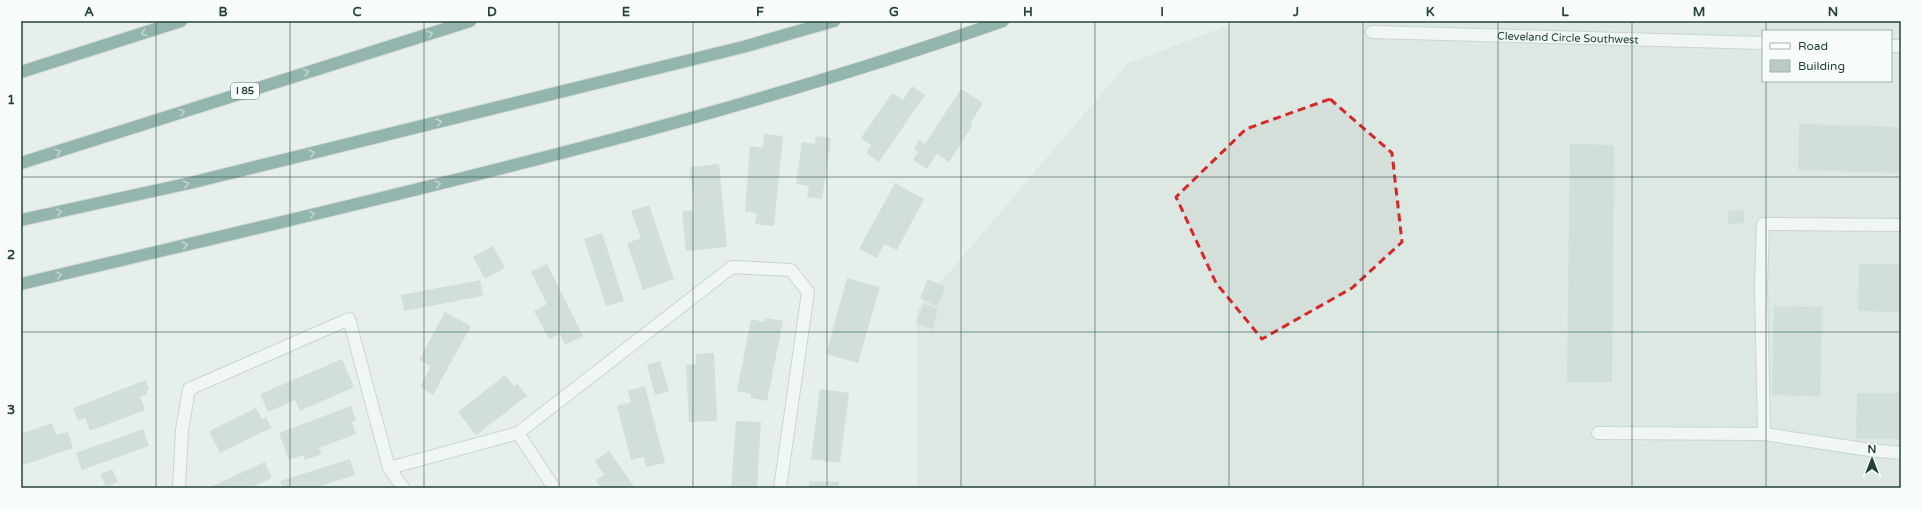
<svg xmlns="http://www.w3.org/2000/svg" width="1922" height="509" viewBox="0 0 1922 509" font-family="'Varela Round',sans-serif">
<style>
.built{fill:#d4dfda;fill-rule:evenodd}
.building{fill:#bbcac4}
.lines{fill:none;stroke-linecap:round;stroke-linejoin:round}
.lane-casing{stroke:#a8b8b2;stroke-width:14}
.street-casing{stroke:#a8b8b2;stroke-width:14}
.highway-casing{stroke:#c2cac8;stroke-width:14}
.lane{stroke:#fff;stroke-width:12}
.street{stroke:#fff;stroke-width:12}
.highway{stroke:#2f6f62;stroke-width:12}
.oneway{stroke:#93b5ae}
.marked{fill:none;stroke:#d62828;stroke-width:3;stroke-dasharray:8 5;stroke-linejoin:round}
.grid{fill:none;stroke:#24423a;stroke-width:1;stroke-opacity:0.55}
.labels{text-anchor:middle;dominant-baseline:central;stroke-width:3;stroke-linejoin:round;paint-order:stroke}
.shield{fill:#f7fbf9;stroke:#637a73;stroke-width:1}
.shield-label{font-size:10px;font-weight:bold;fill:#24423a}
.street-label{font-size:11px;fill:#24423a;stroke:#f7fbf9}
.neatline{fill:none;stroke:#24423a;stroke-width:1.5}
.grid-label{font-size:13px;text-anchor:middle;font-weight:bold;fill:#24423a}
</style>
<rect width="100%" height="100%" fill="#e6efeb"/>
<path class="built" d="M1239 21H1901V488H917V310L1127 64ZM1763 31H1891V81H1763Z"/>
<g class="building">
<polygon points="912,86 925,95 879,162 866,153 871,145 861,138 892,93 903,100"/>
<polygon points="961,89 983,103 970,124 972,126 949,162 937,154 927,169 913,160 918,152 914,149 919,140 925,144"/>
<polygon points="1799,124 1901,127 1901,173 1798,170"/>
<polygon points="764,134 783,136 774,226 755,224 757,213 745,212 750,146 763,148"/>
<polygon points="816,136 831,138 822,199 807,197 809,186 796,184 802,142 815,144"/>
<polygon points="1570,144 1614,145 1612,382 1567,382"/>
<polygon points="719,164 727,247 686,251 682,211 694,210 690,167"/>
<polygon points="895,183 924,199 897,250 884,244 877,258 859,249"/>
<polygon points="649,205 674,279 643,290 627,243 641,238 631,211"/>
<polygon points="1744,210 1744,223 1728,224 1728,211"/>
<polygon points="602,233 624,301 606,306 584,239"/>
<polygon points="493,246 505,268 485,279 473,257"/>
<polygon points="547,264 583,336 565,345 560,334 549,339 534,311 547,304 531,272"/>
<polygon points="1859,264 1901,264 1901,312 1858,311"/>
<polygon points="847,278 880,287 858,363 826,354"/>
<polygon points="928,279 946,287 937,306 920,298"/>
<polygon points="480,280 483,296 404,311 401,295"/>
<polygon points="923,304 938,309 932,329 916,324"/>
<polygon points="1774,306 1822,307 1820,396 1772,395"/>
<polygon points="445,312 471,326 433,395 420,387 431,366 419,360"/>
<polygon points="765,318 783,321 767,401 751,398 751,394 737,391 751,319 764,322"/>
<polygon points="714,353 717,421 689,422 686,365 696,364 696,354"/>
<polygon points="342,359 354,387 300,411 295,400 268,412 260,394"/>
<polygon points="660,361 669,391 655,395 647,365"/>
<polygon points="505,375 514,386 517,383 527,396 476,435 458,412"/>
<polygon points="146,380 149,389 146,391 147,394 140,397 145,410 90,431 85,418 78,421 73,408"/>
<polygon points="645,386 665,463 646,467 644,457 631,460 617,406 631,402 628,391"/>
<polygon points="820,389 849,393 840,463 811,459"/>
<polygon points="1857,393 1901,393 1901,439 1856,439"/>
<polygon points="351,406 356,420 352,422 356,434 319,448 322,454 305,460 303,455 289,460 279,433"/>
<polygon points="256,408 262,419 266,417 271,428 220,453 209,431"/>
<polygon points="736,421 761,422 757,488 731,488"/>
<polygon points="52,423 56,435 68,432 73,448 21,466 21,434"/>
<polygon points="143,429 149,446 82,470 76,453"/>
<polygon points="609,451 635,488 601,488 596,480 604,475 595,461"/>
<polygon points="350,459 355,475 314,488 283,488 280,481"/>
<polygon points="265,462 272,478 250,488 208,488"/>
<polygon points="112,469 118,482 106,487 100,474"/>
<polygon points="809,481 839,482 839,488 809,488"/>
</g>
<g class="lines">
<g class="lane-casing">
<g id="lane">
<polyline points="1901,225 1763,224 1761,286 1764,434 1870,450 1901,453"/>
<polyline points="518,433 554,488"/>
<polyline points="1598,433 1764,434"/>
<polyline points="389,468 403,488"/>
<polyline points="179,488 182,430 189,389 349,319 389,468 518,433 732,267 791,270 808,292 780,488"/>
</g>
</g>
<g class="street-casing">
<g id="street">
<path id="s1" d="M1372 32 1763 43"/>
<polyline points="1891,46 1901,46"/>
</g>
</g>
<g class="highway-casing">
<g id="highway">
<polyline points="21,72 181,21"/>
<polyline points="21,163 470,21"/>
<polyline points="21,220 190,183 743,47 834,21"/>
<path d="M21 284C351 205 682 133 1003 21"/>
</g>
</g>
<use href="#lane" class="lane"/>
<use href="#street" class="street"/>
<use href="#highway" class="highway"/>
</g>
<defs><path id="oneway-chevron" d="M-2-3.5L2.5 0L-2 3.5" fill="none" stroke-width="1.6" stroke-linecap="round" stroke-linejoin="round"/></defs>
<g class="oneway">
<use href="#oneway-chevron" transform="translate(144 33) rotate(162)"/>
<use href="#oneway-chevron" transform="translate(430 34) rotate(-17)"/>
<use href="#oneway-chevron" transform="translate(306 72) rotate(-17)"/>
<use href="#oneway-chevron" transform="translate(182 112) rotate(-18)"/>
<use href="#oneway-chevron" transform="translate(439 122) rotate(-14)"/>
<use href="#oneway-chevron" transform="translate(58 152) rotate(-18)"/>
<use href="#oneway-chevron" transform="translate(312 153) rotate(-14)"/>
<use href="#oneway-chevron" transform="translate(186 184) rotate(-13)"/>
<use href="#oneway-chevron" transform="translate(438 184) rotate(-13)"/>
<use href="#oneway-chevron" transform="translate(59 212) rotate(-12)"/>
<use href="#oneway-chevron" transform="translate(312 214) rotate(-13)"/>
<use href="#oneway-chevron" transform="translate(185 245) rotate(-13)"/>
<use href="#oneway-chevron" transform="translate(59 275) rotate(-13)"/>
</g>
<path d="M0 0H1922V509H0ZM1330 99 1392 153 1402 242 1352 288 1262 339 1216 283 1176 197 1246 129Z" fill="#e6efeb" fill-opacity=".55" fill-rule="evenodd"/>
<path class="marked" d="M1330 99 1392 153 1402 242 1352 288 1262 339 1216 283 1176 197 1246 129Z"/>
<path class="grid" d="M156 21V488M290 21V488M424 21V488M559 21V488M693 21V488M827 21V488M961 21V488M1095 21V488M1229 21V488M1363 21V488M1498 21V488M1632 21V488M1766 21V31M1766 81V488M21 177H1901M21 332H1901"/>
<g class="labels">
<rect class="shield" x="231" y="83" width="28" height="16" rx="3"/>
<g class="shield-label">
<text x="245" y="91">I 85</text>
</g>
<g class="street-label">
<text stroke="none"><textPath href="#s1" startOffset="196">Cleveland Circle Southwest</textPath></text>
</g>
</g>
<rect width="1922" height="509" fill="none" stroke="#f7fbf9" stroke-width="44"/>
<rect x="1762" y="30" width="130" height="52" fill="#f7fbf9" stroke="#a3b1ad"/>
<rect x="1770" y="43" width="20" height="6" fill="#ffffff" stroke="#a3b1ad"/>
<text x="1798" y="50" font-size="12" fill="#24423a">Road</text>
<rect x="1770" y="60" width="20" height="12" fill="#bbcac4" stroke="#a3b1ad"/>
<text x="1798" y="70" font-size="12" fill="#24423a">Building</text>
<g transform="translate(1872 459)" stroke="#f7fbf9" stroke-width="3" paint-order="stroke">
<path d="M0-3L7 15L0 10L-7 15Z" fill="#24423a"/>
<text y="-6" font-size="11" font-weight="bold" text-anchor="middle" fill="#24423a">N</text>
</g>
<rect x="22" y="22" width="1878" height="465" class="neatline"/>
<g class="grid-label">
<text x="89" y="16">A</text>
<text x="223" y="16">B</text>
<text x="357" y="16">C</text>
<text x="492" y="16">D</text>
<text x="626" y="16">E</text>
<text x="760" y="16">F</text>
<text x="894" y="16">G</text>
<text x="1028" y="16">H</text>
<text x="1162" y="16">I</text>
<text x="1296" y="16">J</text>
<text x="1430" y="16">K</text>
<text x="1565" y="16">L</text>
<text x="1699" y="16">M</text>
<text x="1833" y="16">N</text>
<text x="11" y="104">1</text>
<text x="11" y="259">2</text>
<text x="11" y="414">3</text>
</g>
</svg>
